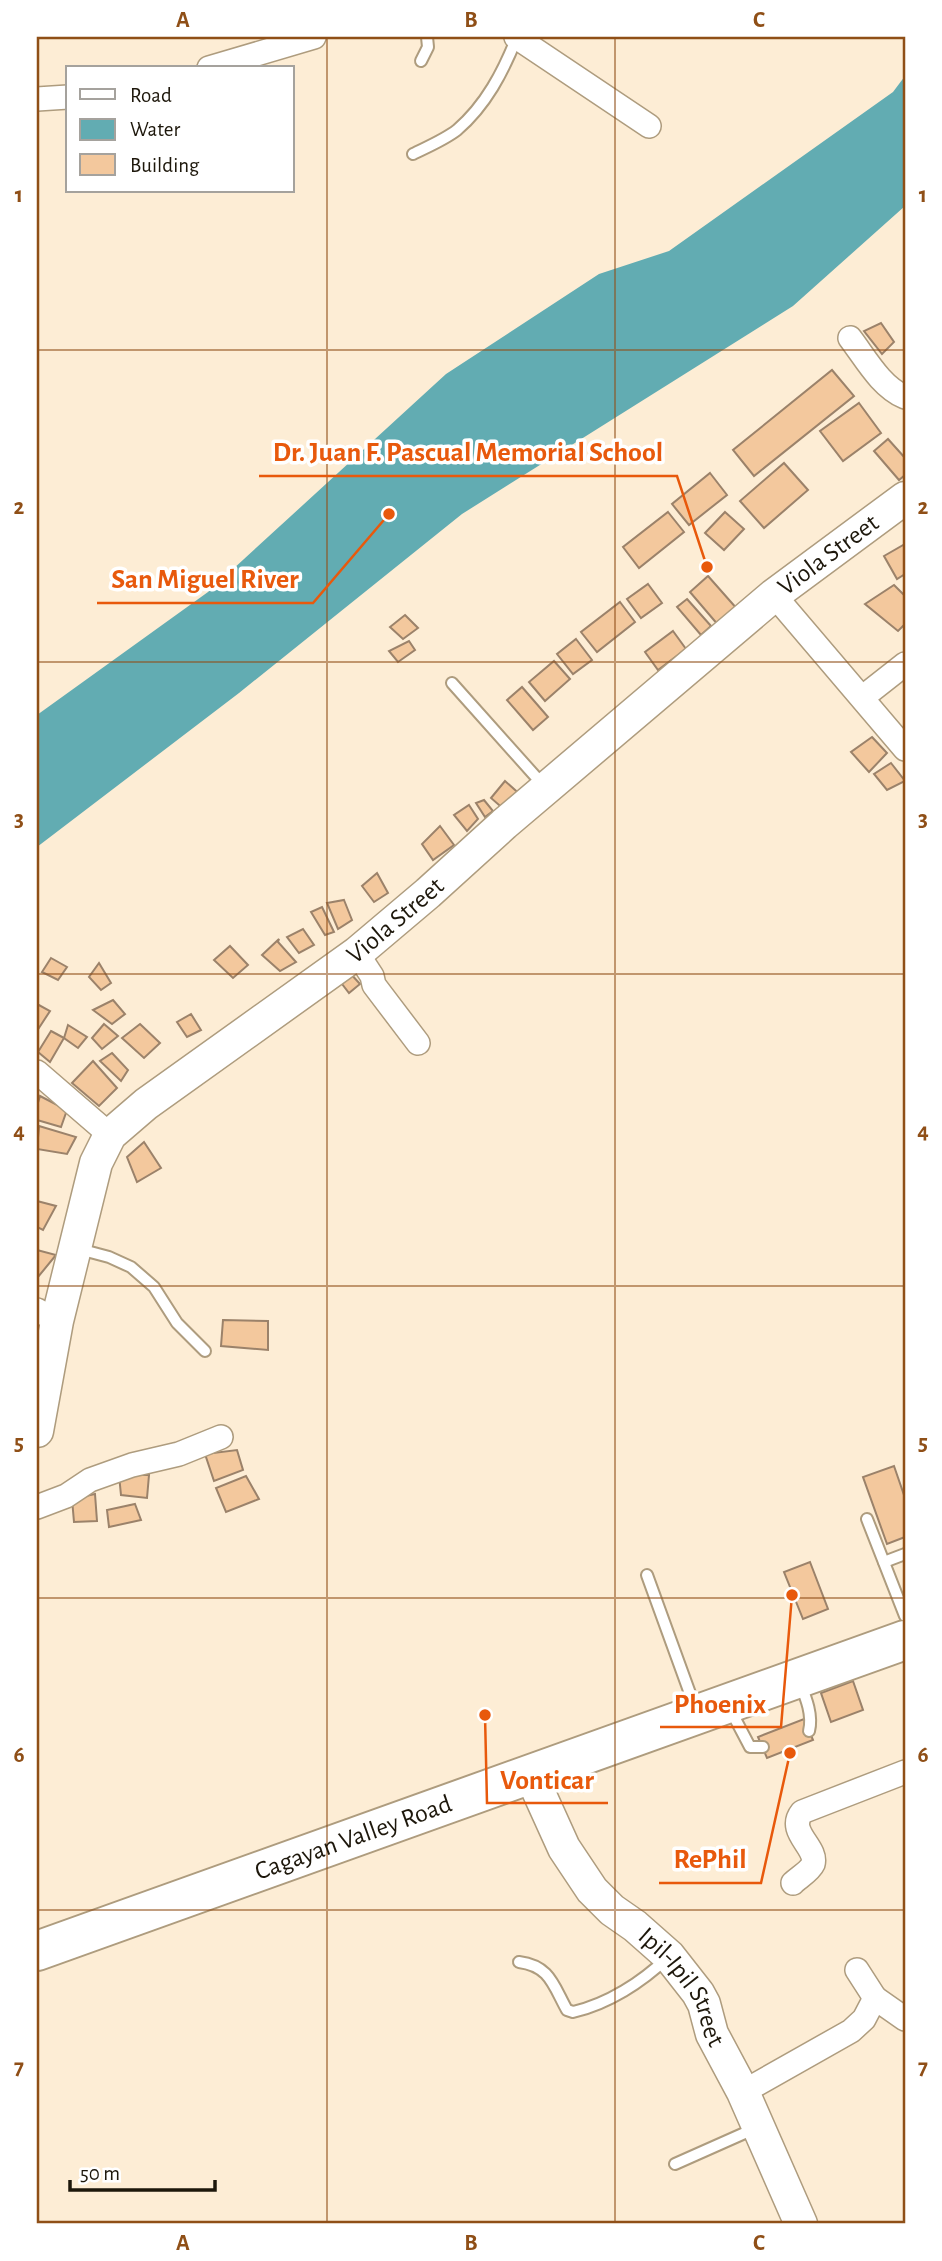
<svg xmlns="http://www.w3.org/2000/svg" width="942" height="2261" viewBox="0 0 942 2261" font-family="'Alegreya Sans',sans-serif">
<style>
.water{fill:#62acb2}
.building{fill:#f3c89d;stroke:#9b826a;stroke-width:2}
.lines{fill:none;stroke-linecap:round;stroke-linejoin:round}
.lane-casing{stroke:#ae9c7e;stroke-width:14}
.street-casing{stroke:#ae9c7e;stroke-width:26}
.secondary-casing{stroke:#ae9c7e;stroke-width:35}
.highway-casing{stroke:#ae9c7e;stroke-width:42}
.lane{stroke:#fff;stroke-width:10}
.street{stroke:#fff;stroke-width:23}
.secondary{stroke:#fff;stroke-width:32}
.highway{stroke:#fff;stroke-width:38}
.grid{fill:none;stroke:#8f4f17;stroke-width:2;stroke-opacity:0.55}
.labels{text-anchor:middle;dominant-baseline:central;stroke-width:7;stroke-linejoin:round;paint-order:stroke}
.street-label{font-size:26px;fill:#1d170b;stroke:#fff}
.leader{fill:none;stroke:#e8590c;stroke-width:2.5}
.callout-dot{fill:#e8590c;stroke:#fff;stroke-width:2.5}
.callout-label{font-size:28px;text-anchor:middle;font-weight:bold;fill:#e8590c;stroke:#fff;stroke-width:7;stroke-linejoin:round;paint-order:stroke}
.neatline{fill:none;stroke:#8f4f17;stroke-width:2.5}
.grid-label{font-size:23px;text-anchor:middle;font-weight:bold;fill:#8f4f17}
</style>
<rect width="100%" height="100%" fill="#fdedd5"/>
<polygon class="water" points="905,76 905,206 793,306 462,514 239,693 37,847 37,715 208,592 446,374 599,274 669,251 893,92"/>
<g class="building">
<polygon points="881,323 894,342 882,354 864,331"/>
<polygon points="832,370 854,396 754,476 733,450"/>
<polygon points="859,403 881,433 843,461 820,431"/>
<polygon points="888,439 905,458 905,475 899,480 874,451"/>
<polygon points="784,463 808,490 764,528 740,501"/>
<polygon points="710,473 727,495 689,525 672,504"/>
<polygon points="668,512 684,532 639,568 623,547"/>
<polygon points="725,512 744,529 724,550 705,533"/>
<polygon points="905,544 905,574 897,579 884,556"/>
<polygon points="708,576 738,610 719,626 690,592"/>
<polygon points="648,584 662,603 641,618 627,599"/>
<polygon points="894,585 905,596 905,624 898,631 865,604"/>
<polygon points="687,599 711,626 701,635 677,607"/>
<polygon points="620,602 635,622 597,652 581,632"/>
<polygon points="405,615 418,628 403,639 390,627"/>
<polygon points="673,631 686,649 658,670 645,652"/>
<polygon points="576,639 592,660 573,674 557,654"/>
<polygon points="409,641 415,650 398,662 389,651"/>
<polygon points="554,661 570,679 545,701 529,682"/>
<polygon points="522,687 548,717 533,730 507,700"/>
<polygon points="872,737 887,753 869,772 851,752"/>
<polygon points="891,763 905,781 887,790 874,774"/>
<polygon points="505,781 524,798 507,812 491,798"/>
<polygon points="484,800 493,811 485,817 476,803"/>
<polygon points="469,805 478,819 467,831 454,815"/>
<polygon points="440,826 454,845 433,860 422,844"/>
<polygon points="377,873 388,893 374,902 362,886"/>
<polygon points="344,900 352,920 338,929 327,903"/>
<polygon points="322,907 334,932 325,935 311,912"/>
<polygon points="303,929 314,945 299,953 287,937"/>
<polygon points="279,939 278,942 296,962 280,971 262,955"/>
<polygon points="230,946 248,965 233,978 214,960"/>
<polygon points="51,958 67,967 58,980 42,972"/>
<polygon points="99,963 111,983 101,990 89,977"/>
<polygon points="349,972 360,984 349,993 339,980"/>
<polygon points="113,1000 125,1014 112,1024 93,1010"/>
<polygon points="37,1004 50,1011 37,1031"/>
<polygon points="191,1014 201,1030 187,1037 177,1022"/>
<polygon points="104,1024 118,1036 102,1049 92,1038"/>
<polygon points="140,1024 160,1043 144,1058 122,1038"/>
<polygon points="68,1025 87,1037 78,1048 64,1038"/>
<polygon points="51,1031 64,1038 50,1062 38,1052"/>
<polygon points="112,1053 128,1070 121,1081 100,1061"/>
<polygon points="93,1061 117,1088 99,1106 72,1083"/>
<polygon points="40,1096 67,1110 61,1127 37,1120 37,1106"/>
<polygon points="39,1126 76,1137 67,1154 37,1149"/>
<polygon points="144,1142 161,1168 137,1182 127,1157"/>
<polygon points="37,1201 56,1206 43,1230 37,1227"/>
<polygon points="37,1250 56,1255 38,1277 37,1277"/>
<polygon points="223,1320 268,1321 268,1350 221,1346"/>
<polygon points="237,1450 243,1470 214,1481 205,1454"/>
<polygon points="894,1466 905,1498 905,1537 887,1544 863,1477"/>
<polygon points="119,1475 149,1475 147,1498 121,1495"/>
<polygon points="246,1476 259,1499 226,1512 216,1488"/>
<polygon points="95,1494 97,1521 74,1522 72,1499"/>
<polygon points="135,1504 141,1520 109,1527 107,1510"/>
<polygon points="810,1562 828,1609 803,1619 784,1572"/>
<polygon points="853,1681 863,1710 831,1722 821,1693"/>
<polygon points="804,1719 813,1740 767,1758 758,1737"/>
</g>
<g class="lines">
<g class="lane-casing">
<g id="lane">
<polyline points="421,61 428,47 427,37"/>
<path d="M413 154C427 147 444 140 457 130 486 105 503 72 517 37"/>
<polyline points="452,683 544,786"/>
<polyline points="79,1249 109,1257 131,1267 154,1287 177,1323 205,1351"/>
<polyline points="867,1519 905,1616"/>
<polyline points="884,1562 905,1554"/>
<polyline points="647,1575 696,1710"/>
<path d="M800 1683C806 1698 813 1715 809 1731"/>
<polyline points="730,1709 750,1747 763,1747"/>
<path d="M519 1962C550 1966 553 1985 567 2010L573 2012C608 2004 642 1982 667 1958"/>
<polyline points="675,2164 756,2128"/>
</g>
</g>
<g class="street-casing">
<g id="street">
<polyline points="516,37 649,126"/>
<polyline points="209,68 314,37"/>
<polyline points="37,99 68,97"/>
<path d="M850 338C866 359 881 387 905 397"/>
<polyline points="774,595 905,749"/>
<polyline points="863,697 905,664"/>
<polyline points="357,953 372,976 374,985 418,1043"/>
<polyline points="37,1072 110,1135"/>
<polyline points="37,1310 57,1321"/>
<polyline points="37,1507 66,1496 90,1480 132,1465 179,1454 221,1437"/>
<path d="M793 1883C798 1878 810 1871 813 1864 818 1847 786 1832 802 1812L905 1772"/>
<polyline points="857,1970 875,1998"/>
<polyline points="743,2092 851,2031 864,2019 875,1998 905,2019"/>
</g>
</g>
<g class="secondary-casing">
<g id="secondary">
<path id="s1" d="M37 1431 57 1321 96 1163 110 1135 146 1104 357 953 428 893 504 824 774 595 905 498"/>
<path id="s2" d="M530 1773 564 1848 592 1890 612 1910 635 1926 669 1956 698 1993 704 2004 712 2034 743 2092 801 2224"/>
</g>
</g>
<g class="highway-casing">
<g id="highway">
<path id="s3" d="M37 1951 905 1640"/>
</g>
</g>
<use href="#lane" class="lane"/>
<use href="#street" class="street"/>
<use href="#secondary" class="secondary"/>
<use href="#highway" class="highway"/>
</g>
<path class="grid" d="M327 37V2224M615 37V2224M37 350H905M37 662H905M37 974H905M37 1286H905M37 1598H905M37 1910H905"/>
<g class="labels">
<g class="street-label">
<text stroke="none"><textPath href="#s1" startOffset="1230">Viola Street</textPath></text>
<text stroke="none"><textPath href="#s1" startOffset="663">Viola Street</textPath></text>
<text stroke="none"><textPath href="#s3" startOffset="336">Cagayan Valley Road</textPath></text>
<text stroke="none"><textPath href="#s2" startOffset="268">Ipil-Ipil Street</textPath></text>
</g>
</g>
<path class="leader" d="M707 567L677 476H259M389 514L313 603H97M792 1595L781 1727H660M485 1715L487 1803H608M790 1753L761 1883H659"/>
<g class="callout-dot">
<circle cx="707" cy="567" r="7"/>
<circle cx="389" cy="514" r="7"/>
<circle cx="792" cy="1595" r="7"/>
<circle cx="485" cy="1715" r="7"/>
<circle cx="790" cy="1753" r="7"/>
</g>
<g class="callout-label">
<text x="468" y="461">Dr. Juan F. Pascual Memorial School</text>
<text x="205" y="588">San Miguel River</text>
<text x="720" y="1713">Phoenix</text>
<text x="547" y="1789">Vonticar</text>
<text x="710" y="1868">RePhil</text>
</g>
<rect width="942" height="2261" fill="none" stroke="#ffffff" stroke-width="77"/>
<rect x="66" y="66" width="228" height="126" fill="#ffffff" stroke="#a5a29d" stroke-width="2"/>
<rect x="80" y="89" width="35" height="10" fill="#ffffff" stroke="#a5a29d" stroke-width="2"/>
<text x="130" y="102" font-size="21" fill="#1d170b">Road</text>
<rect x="80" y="119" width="35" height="21" fill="#62acb2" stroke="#a5a29d" stroke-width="2"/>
<text x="130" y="136" font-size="21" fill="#1d170b">Water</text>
<rect x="80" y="154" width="35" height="21" fill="#f3c89d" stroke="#a5a29d" stroke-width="2"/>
<text x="130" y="172" font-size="21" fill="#1d170b">Building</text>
<path d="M70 2180v10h145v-10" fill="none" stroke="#1d170b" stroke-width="3.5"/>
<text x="80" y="2180" font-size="21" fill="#1d170b" stroke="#ffffff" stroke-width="5" paint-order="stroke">50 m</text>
<rect x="38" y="38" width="866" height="2184" class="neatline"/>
<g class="grid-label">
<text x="183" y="27">A</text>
<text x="471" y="27">B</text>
<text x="759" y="27">C</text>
<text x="19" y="202">1</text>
<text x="923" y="202">1</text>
<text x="19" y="514">2</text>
<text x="923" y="514">2</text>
<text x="19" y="826">3</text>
<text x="923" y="826">3</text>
<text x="19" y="1138">4</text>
<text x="923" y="1138">4</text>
<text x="19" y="1450">5</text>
<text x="923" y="1450">5</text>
<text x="19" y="1762">6</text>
<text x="923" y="1762">6</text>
<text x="19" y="2074">7</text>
<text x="923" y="2074">7</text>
<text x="183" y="2250">A</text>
<text x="471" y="2250">B</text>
<text x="759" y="2250">C</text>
</g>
</svg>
